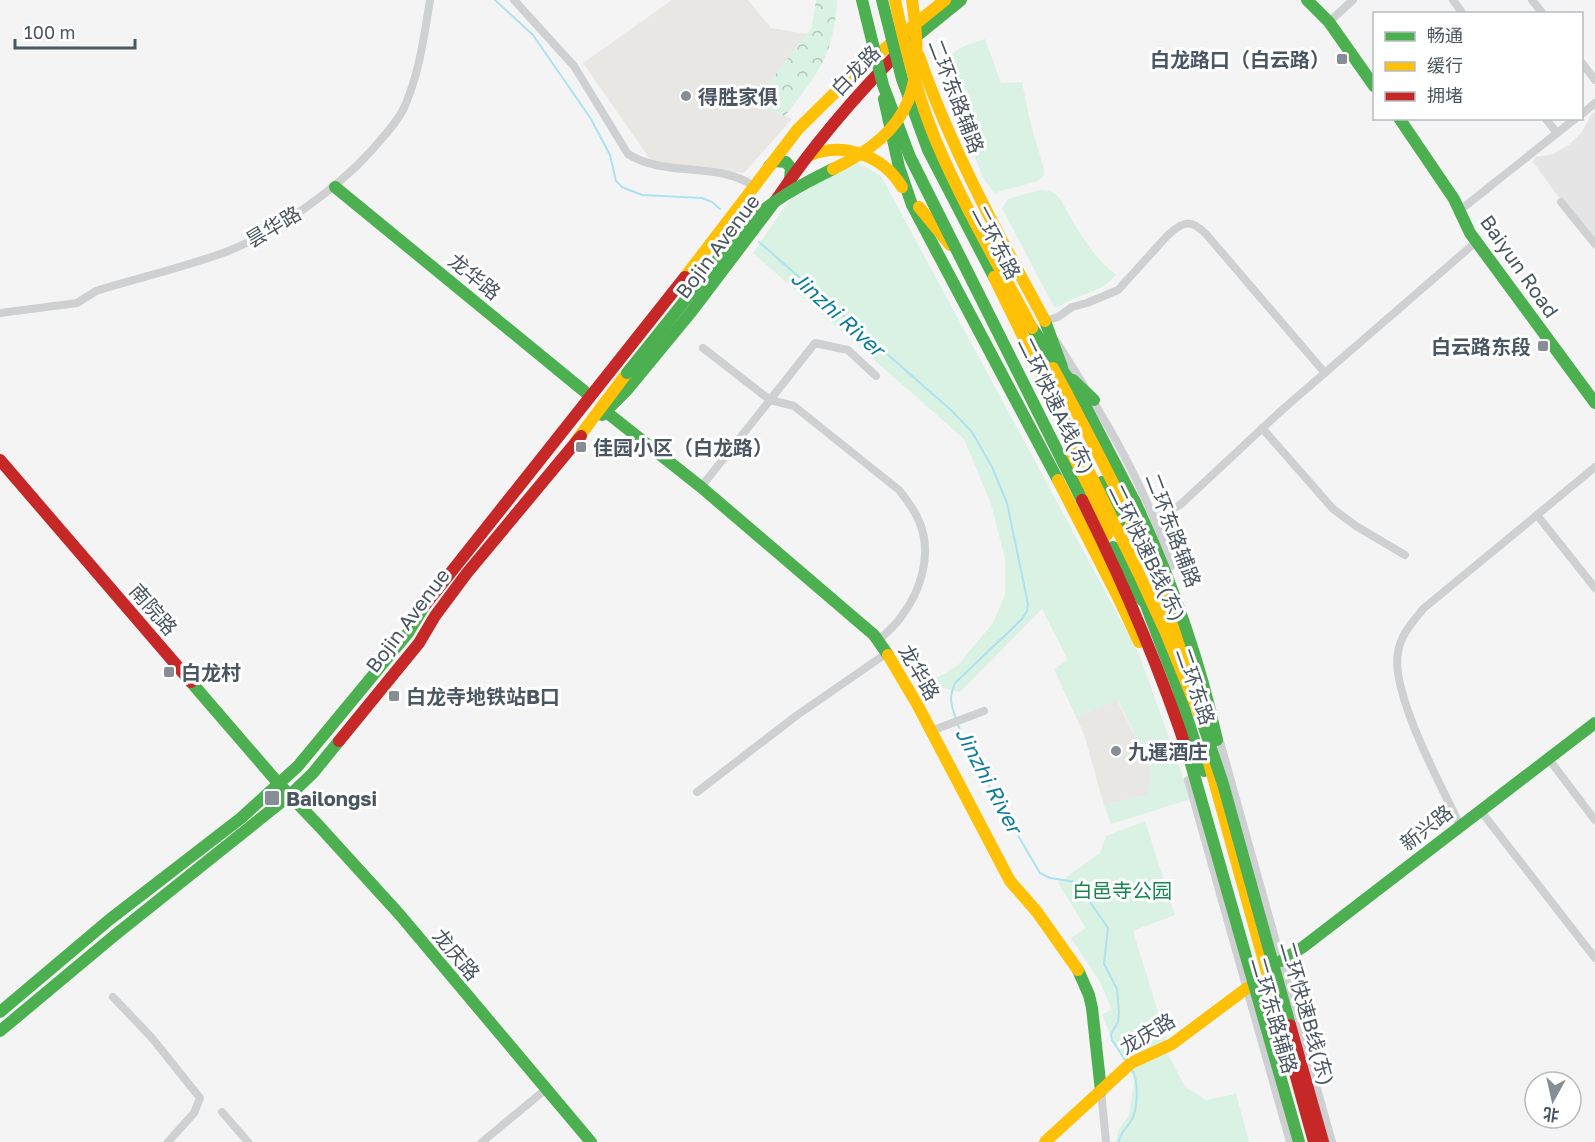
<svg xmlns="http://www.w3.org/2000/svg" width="1595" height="1142" viewBox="0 0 1595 1142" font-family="'Golos Text','Noto Sans SC',sans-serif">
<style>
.commercial{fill:#e8e7e3}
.education{fill:#e6e5e6}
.forest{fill:url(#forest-crowns)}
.green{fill:#d9f2e3}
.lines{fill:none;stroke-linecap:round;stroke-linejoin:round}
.stream{stroke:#aee2f0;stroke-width:2}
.street{stroke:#ced0d2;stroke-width:8}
.fast{stroke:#4caf50;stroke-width:12}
.slow{stroke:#ffc107;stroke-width:12}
.jam{stroke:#c62828;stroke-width:12}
.fast-bridge{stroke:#4caf50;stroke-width:12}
.slow-bridge{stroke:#ffc107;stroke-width:12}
.jam-bridge{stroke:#c62828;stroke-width:12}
.poi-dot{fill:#868d94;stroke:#fff;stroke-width:2}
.labels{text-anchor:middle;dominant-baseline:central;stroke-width:6;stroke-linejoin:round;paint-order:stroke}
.poi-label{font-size:20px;font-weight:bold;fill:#4a5661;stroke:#fff;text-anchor:start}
.street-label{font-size:20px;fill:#4a5661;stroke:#fff}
.park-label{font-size:20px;fill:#17864f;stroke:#fff}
.water-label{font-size:21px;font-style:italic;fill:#0c7c9b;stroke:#fff}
</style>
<defs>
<pattern id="forest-crowns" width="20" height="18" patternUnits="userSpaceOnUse" patternTransform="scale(1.5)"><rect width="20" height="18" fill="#d9f2e3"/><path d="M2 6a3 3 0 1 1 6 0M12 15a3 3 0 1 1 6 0" fill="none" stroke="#b2c7bb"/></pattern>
</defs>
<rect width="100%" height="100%" fill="#f4f4f4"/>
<g class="commercial">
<polygon points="672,0 748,0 771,28 807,34 768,84 765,108 792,119 744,173 652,162 583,63"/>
<polygon points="1117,700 1151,768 1148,795 1104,805 1084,734 1076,717"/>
</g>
<polygon class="education" points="1595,112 1595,247 1533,162 1536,157 1553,154 1570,144 1582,132 1591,115"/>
<path class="forest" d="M816 0H837C834 56 818 73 785 116L765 108 768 84 812 27Z"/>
<g class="green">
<path d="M985 39 1001 83 1022 82 1030 121 1043 166 1044 175 1038 181 994 193 982 176 945 75C948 48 962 47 985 39Z"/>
<polygon points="853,160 881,176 1139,654 1191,799 1111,824 1104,805 1148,795 1151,768 1118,700 1076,717 1054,669 1068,660 1042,609 960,692 926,684 957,666 993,623 1005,595 1005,558 991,504 964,439 753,253 795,192"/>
<path d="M1040 190C1049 190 1054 192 1060 199 1077 228 1089 253 1116 275 1101 292 1090 291 1071 300 1064 303 1061 307 1054 307L1002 208 1008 199Z"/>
<polygon points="1145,821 1175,915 1133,931 1166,1038 1162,1043 1185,1087 1206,1100 1236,1094 1249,1142 1116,1142 1118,1131 1129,1115 1134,1082 1133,1076 1109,1032 1102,1014 1112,1010 1099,980 1071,938 1086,928 1058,883 1100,853 1106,836"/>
</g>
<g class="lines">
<g class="stream">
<polyline points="495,0 533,35 591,119 610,155 616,181 622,187 642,195 702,198 712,202 720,209"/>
<path d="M759 242 951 410 972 432 992 467 1007 503 1028 604 1027 611 1022 619 956 682C948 696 951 705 956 719"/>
<polyline points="958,725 974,760 1040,873 1050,878 1076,882 1108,928 1104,964 1117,989 1119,1012 1118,1022 1111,1034 1112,1040 1127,1063"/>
<path d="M1119 1142C1120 1133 1126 1129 1131 1121 1138 1110 1139 1081 1132 1070"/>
</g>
<g class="street">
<path d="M514 0 574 66 628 154C666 178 717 161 754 186"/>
<polyline points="1453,0 1463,14"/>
<polyline points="1532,0 1543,14"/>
<polyline points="1329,22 1353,0"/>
<polyline points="1582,63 1595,80"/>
<polyline points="1582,114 1595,103"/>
<polyline points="1545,118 1557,133"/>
<polyline points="1561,202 1595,244"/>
<polyline points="1459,211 1576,118"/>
<path d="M0 313 77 303 96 291C138 278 181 268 223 253 273 235 337 189 372 150 382 138 395 125 403 110 419 76 424 37 430 0"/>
<path d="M1047 324 1045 321 1058 317 1072 307 1087 303 1118 290 1168 235C1183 221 1191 219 1206 234L1325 373"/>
<path d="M1056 341C1101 412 1146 485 1171 566"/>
<polyline points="703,348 770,400 815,343 848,350 876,376"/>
<polyline points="1262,428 1333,509 1356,526 1405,555"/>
<path d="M701 487 770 400 794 406 899 490C907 500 914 509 919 521 933 553 921 591 901 617 895 626 886 633 878 641"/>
<polyline points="1537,515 1595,588"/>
<polyline points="1154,519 1180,505 1282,410 1476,242"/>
<polyline points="931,731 984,711"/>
<polyline points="1219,738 1332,1142"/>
<polyline points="1548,758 1595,820"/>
<polyline points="1188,780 1290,1142"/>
<polyline points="697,792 796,716 887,653"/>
<polyline points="1480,810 1595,958"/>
<path d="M1460 825C1441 786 1390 692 1398 652 1401 634 1412 623 1423 609L1595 467"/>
<polyline points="113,997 152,1038 200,1098 194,1113 168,1142"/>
<polyline points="1101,1091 1106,1142"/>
<polyline points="222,1112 248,1142"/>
<polyline points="482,1142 545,1090"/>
</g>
<g class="fast">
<polyline points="1307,0 1329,22 1374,86"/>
<polyline points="913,39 961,0"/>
<polyline points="884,99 899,167 912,205 1058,480"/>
<polyline points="1399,118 1454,199 1470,233 1595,403"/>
<polyline points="769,166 775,161 786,162 791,168 790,179"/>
<polyline points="335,187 590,396"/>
<polyline points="1045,321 1062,367"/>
<polyline points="1032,328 1078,392 1135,502"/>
<polyline points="1073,380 1094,400"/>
<polyline points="605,411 701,487 874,635 888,655"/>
<polyline points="602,415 627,390 692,311 776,200"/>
<polyline points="1102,482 1120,521"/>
<polyline points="1113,547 1142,600"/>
<polyline points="1141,592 1178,689 1204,771"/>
<polyline points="191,682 279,784 320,827 400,915 591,1142"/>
<polyline points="1281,961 1303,947 1595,723"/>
<polyline points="1078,970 1089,995 1092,1008 1101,1091"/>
<polyline points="0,1012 109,920 241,818 298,766 408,633 425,605"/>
<polyline points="0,1031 115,935 290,795 313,773 339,741"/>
</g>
<g class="slow">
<path d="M919 56C951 149 998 234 1045 321"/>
<path d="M808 156C842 141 883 155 902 187"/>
<polyline points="919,207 950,245"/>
<polyline points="685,277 798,129 856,72 945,0"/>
<path d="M1053 368C1108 470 1158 565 1190 677"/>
<polyline points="576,441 627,373"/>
<polyline points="1069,458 1107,535"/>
<polyline points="1058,480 1119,599"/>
<polyline points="888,655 917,704 1010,881 1037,912 1078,970"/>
<polyline points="1208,759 1293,1066"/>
<polyline points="1045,1142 1131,1063 1172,1044 1247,988"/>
</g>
<g class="jam">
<path d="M776 200C814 144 853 98 900 51"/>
<polyline points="0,460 191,682"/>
<polyline points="425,605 685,277"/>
<polyline points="339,741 419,643 435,616 467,573 581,436"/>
<polyline points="1293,1066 1314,1142"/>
</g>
<g class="fast-bridge">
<polyline points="862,0 883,85 910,157 1082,500"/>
<polyline points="882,0 902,79 928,150 994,277"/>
<path d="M627 373 743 228C769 202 800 185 833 169"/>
<path d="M1135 502C1171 579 1199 657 1217 740"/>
<polyline points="1202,721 1223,784 1290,1025"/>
<polyline points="1189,757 1299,1142"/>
</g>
<g class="slow-bridge">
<path d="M895 0C905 48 917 95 936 141 963 205 999 266 1032 328"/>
<path d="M833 169C914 130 925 85 912 0"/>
<polyline points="994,277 1138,572 1166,633 1202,721"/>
<polyline points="1119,599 1139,642"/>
</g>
<g class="jam-bridge">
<path d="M1082 500C1124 584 1160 668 1189 757"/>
<polyline points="1290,1025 1323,1142"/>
</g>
</g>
<g class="poi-dot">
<rect x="1336" y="53" width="12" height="12" rx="3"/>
<circle cx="686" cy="96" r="6"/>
<rect x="1537" y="340" width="12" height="12" rx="3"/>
<rect x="575" y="441" width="12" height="12" rx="3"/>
<rect x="163" y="666" width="12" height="12" rx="3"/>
<rect x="388" y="690" width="12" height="12" rx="3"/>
<circle cx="1116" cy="751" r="6"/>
<rect x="264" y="790" width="16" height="16" rx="3"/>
</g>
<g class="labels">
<g class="poi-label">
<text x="1330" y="59" text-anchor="end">白龙路口（白云路）</text>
<text x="698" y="96">得胜家俱</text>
<text x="1531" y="346" text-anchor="end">白云路东段</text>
<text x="593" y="447">佳园小区（白龙路）</text>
<text x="181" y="672">白龙村</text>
<text x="406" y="696">白龙寺地铁站B口</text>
<text x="1128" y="751">九暹酒庄</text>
<text x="286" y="798">Bailongsi</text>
</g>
<g class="street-label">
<text transform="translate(855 70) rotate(-46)">白龙路</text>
<text transform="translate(957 96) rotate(69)">二环东路辅路</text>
<text transform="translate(273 226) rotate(-31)">昙华路</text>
<text transform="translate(997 242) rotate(62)">二环东路</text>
<text transform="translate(717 246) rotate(-53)">Bojin Avenue</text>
<text transform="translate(1520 266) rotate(55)">Baiyun Road</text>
<text transform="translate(475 276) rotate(39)">龙华路</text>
<text transform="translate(1057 405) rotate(64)">二环快速A线(东)</text>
<text transform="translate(1174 530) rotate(69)">二环东路辅路</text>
<text transform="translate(1148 552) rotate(64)">二环快速B线(东)</text>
<text transform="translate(154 609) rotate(49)">南院路</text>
<text transform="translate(407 620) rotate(-53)">Bojin Avenue</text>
<text transform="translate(920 672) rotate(60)">龙华路</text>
<text transform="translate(1196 686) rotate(71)">二环东路</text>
<text transform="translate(1426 827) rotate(-38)">新兴路</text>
<text transform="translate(457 954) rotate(50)">龙庆路</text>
<text transform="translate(1308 1013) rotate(74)">二环快速B线(东)</text>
<text transform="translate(1275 1015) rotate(74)">二环东路辅路</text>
<text transform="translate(1147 1033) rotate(-31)">龙庆路</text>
</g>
<g class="park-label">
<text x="1122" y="890">白邑寺公园</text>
</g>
<g class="water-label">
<text transform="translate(838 313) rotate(42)">Jinzhi River</text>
<text transform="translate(989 780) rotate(62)">Jinzhi River</text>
</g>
</g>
<rect x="1373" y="12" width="210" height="108" fill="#ffffff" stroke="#b7bbc0" stroke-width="1.5"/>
<rect x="1385" y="32" width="30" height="9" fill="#4caf50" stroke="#b7bbc0" stroke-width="1.5"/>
<text x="1427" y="42" font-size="18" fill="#4a5661">畅通</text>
<rect x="1385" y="62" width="30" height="9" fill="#ffc107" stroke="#b7bbc0" stroke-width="1.5"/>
<text x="1427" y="72" font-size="18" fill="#4a5661">缓行</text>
<rect x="1385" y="92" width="30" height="9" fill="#c62828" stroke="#b7bbc0" stroke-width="1.5"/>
<text x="1427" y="102" font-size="18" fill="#4a5661">拥堵</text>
<g transform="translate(1553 1100) rotate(188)"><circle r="28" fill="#ffffff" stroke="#b7bbc0" stroke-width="1.5"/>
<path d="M0-4.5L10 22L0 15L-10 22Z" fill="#868d94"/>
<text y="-9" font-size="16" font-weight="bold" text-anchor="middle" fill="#4a5661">北</text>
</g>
<path d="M15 39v9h120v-9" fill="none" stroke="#4a5661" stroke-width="3"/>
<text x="24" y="39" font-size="18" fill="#4a5661" stroke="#ffffff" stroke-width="4.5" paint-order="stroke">100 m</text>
</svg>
